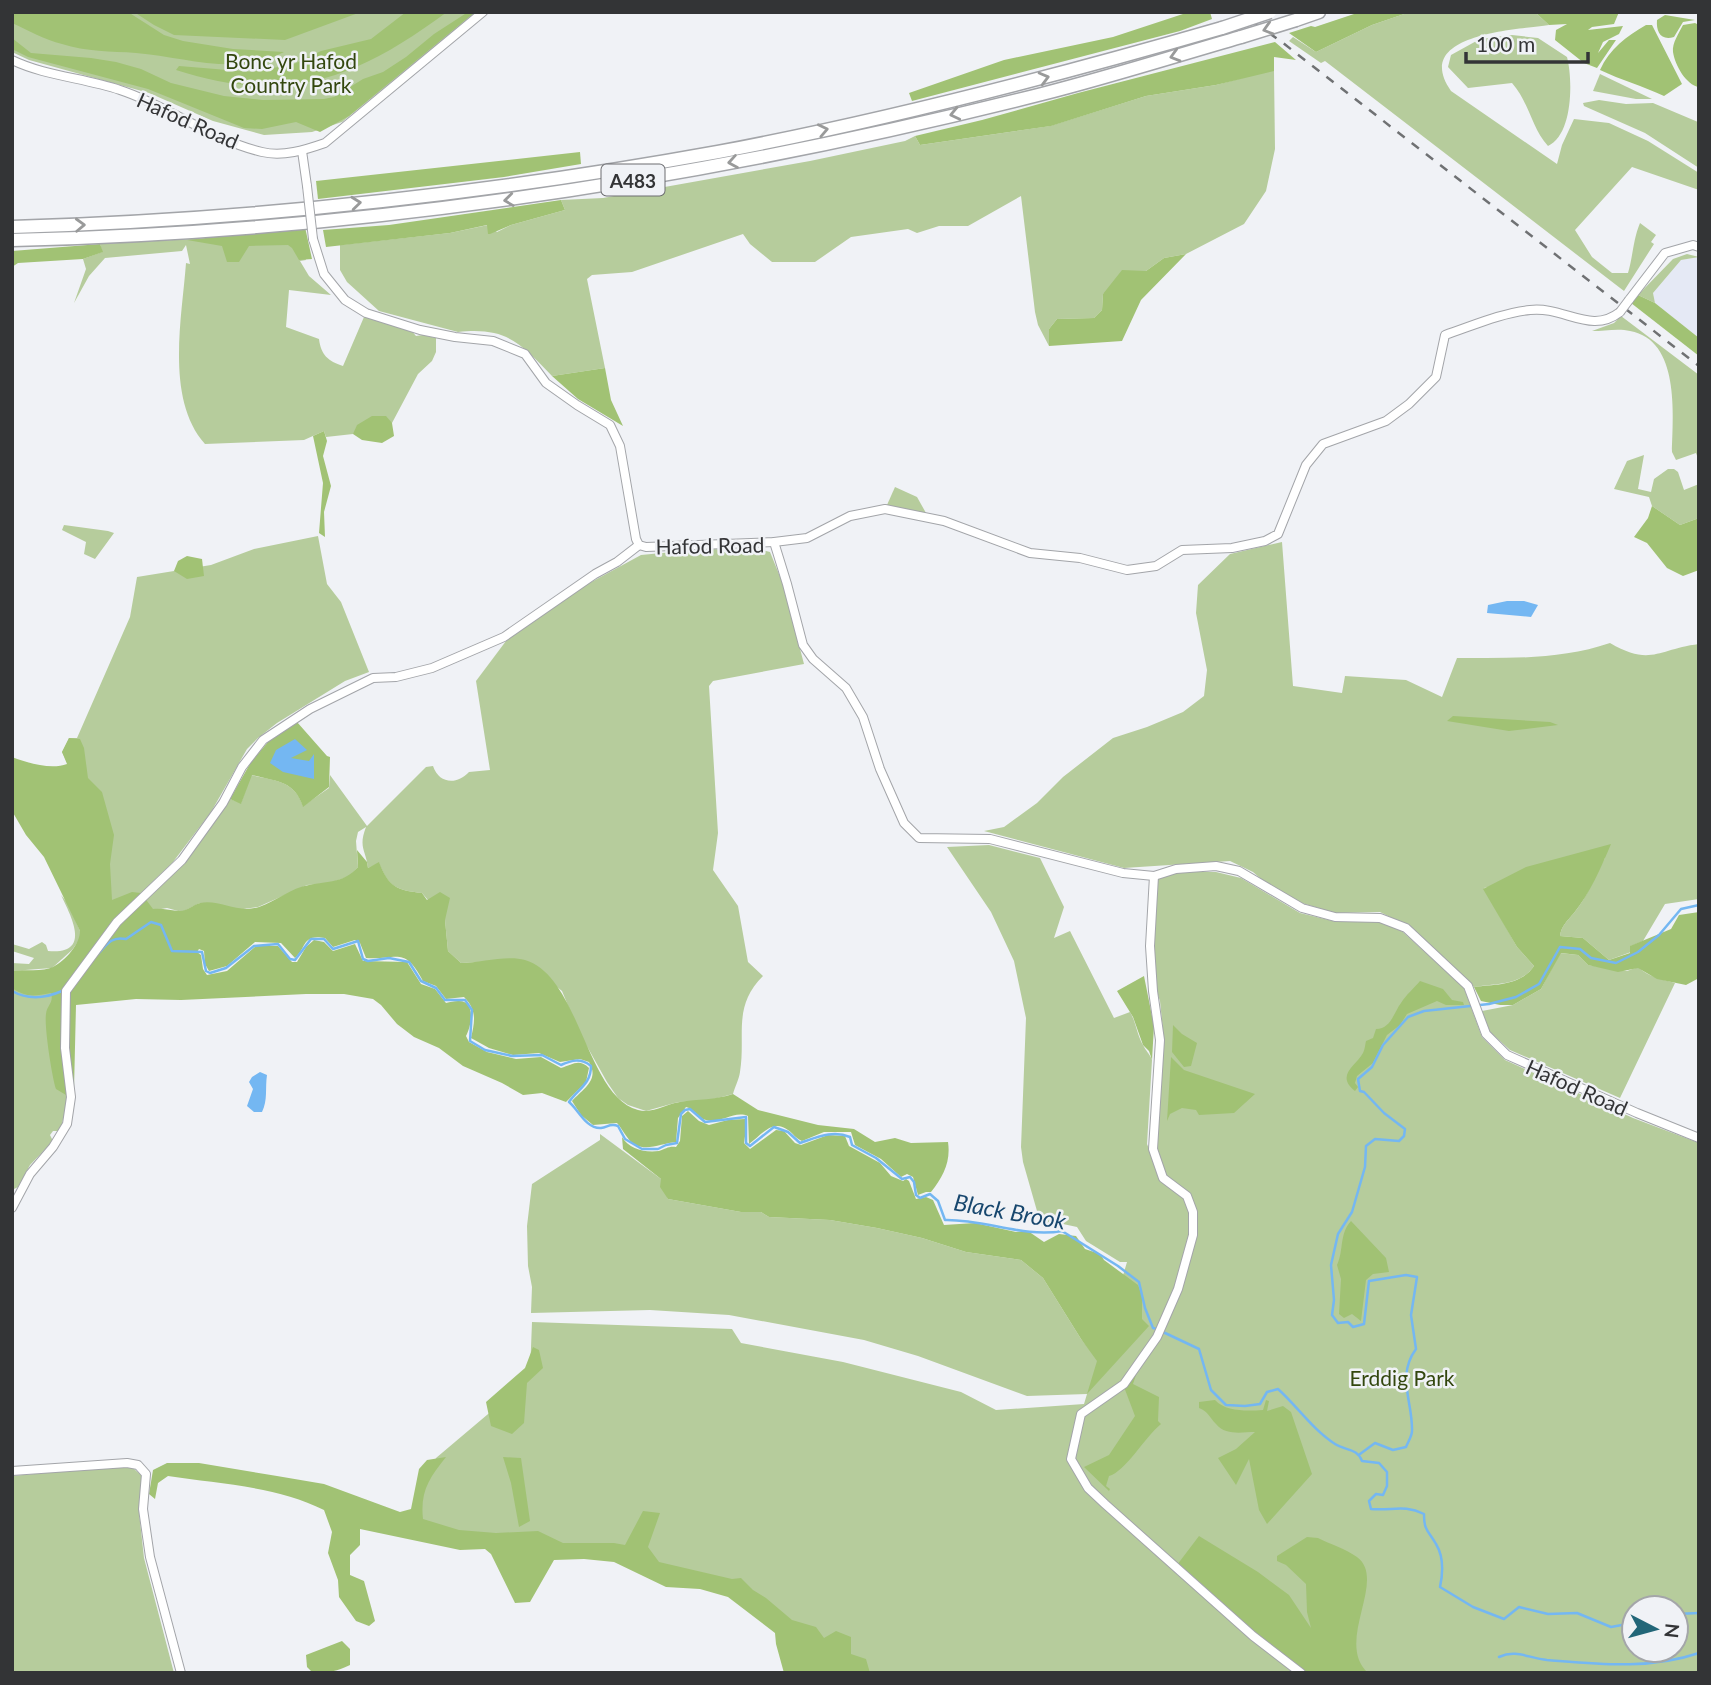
<svg xmlns="http://www.w3.org/2000/svg" width="1711" height="1685" viewBox="0 0 1711 1685" font-family="Lato,sans-serif">
<style>
.built{fill:#e5e9f5}
.green{fill:#b6cc9c;fill-rule:evenodd}
.forest{fill:#a1c274}
.water{fill:#74b7f2}
.lines{fill:none;stroke-linecap:round;stroke-linejoin:round}
.stream{stroke:#74b7f2;stroke-width:2.5}
.minor-casing{stroke:#a3a5a9;stroke-width:10}
.highway-casing{stroke:#a3a5a9;stroke-width:15}
.minor{stroke:#fff;stroke-width:8}
.highway{stroke:#fff;stroke-width:12}
.rail{stroke:#6f7173;stroke-width:2.5;stroke-dasharray:9 9;stroke-linecap:butt}
.minor-bridge-casing{stroke:#a3a5a9;stroke-width:10;stroke-linecap:butt}
.highway-bridge-casing{stroke:#a3a5a9;stroke-width:15;stroke-linecap:butt}
.minor-bridge{stroke:#fff;stroke-width:8}
.highway-bridge{stroke:#fff;stroke-width:12}
.oneway{stroke:#999a9a}
.labels{text-anchor:middle;dominant-baseline:central;stroke-width:5;stroke-linejoin:round;paint-order:stroke}
.shield{fill:#f0f2f6;stroke:#6c6d70;stroke-width:2}
.shield-label{font-size:19px;font-weight:bold;fill:#333436}
.park-label{font-size:21px;fill:#33470e;stroke:#f0f2f6}
.street-label{font-size:21px;fill:#333436;stroke:#f0f2f6}
.water-label{font-size:23px;font-style:italic;fill:#17476e;stroke:#f0f2f6}
</style>
<rect width="100%" height="100%" fill="#f0f2f6"/>
<polygon class="built" points="1699,257 1699,338 1655,303 1653,293 1681,260"/>
<g class="green">
<polygon points="12,12 478,12 342,122 312,132 264,135 213,121 149,93 29,60 12,52"/>
<path d="M1410 12H1535L1549 25C1515 30 1411 34 1451 91L1557 164 1562 145 1574 119 1609 123 1648 141 1699 173V190L1632 167 1575 230 1592 257 1612 273H1628C1633 256 1633 240 1640 223L1656 235 1651 242 1654 244 1624 291 1325 61 1321 63 1289 41 1293 37 1316 52 1372 25Z"/>
<path d="M1512 35 1538 38 1567 57C1573 80 1573 135 1548 146 1531 127 1530 104 1512 83L1468 88 1448 67 1451 55 1480 39Z"/>
<path d="M1268 71H1274L1275 149 1266 191 1244 224 1186 254 1164 258 1146 271 1103 294 1102 310 1094 318 1057 319 1049 329V346L1038 325 1035 312 1021 196 968 226H939L917 233 908 229 851 237 815 262H772L750 244 743 234 632 272 592 275 587 279 605 368 552 376C520 343 507 327 458 332L379 311 347 282 340 270V245L450 233 488 225 497 232 511 225 565 210 561 200 603 198 810 161 905 141 915 136 920 145 1050 126 1146 96 1216 85Z"/>
<polygon points="1600,74 1652,99 1636,99 1593,91"/>
<polygon points="1599,100 1626,104 1653,103 1698,122 1699,168 1645,133 1584,106 1583,103"/>
<path d="M298 237 306 260 300 261 309 276 331 295 289 290 286 327 319 339C321 355 328 361 343 366L364 317 410 329 416 336 423 335 436 338V352L432 361 418 374 392 423 353 434 326 437 324 431 304 440 205 444C165 399 182 318 186 263L190 264 186 245 182 251 105 258 89 276 74 303 86 269 83 259 102 252 100 244 209 238 196 239Z"/>
<polygon points="1687,254 1699,257 1681,260 1653,293 1655,303 1638,295 1673,259"/>
<path d="M1621 316 1699 375V461L1696 453 1676 460 1672 452C1673 414 1680 340 1630 331 1619 328 1604 331 1592 331L1614 323Z"/>
<polygon points="1644,455 1638,489 1651,492 1654,479 1668,469 1674,469 1678,472 1684,490 1699,484 1699,518 1680,525 1652,506 1649,497 1614,489 1627,461"/>
<polygon points="895,487 917,497 926,513 887,505"/>
<polygon points="64,525 108,531 114,533 95,559 84,554 86,542 62,530"/>
<polygon points="318,536 327,584 341,602 369,672 345,681 277,723 258,738 247,749 211,812 173,862 141,893 100,911 68,764 62,752 69,738 77,738 130,617 137,577 211,565 254,549"/>
<path d="M1282 542 1293 686 1342 693 1345 676 1406 680 1442 697 1457 658C1509 658 1560 660 1610 643 1651 667 1658 649 1699 644V899L1665 904 1643 941 1631 946V952L1609 960 1583 938 1560 936C1561 926 1568 920 1574 913 1588 896 1594 877 1605 858L1484 888 1517 947 1534 966C1520 986 1497 983 1474 987L1408 926 1380 912 1335 913 1302 903 1267 884 1253 872 1230 861 1124 868 984 831 1004 827 1037 803 1063 777 1113 738 1147 727 1183 712 1204 696 1207 670 1196 613 1198 585 1230 554Z"/>
<path d="M704 549 762 550 770 552 783 584 804 664 713 681 709 686 718 833 713 870 738 906 748 962 763 976C732 1007 746 1035 740 1072 739 1079 735 1087 733 1094L706 1101 678 1102 646 1111 628 1105 618 1098 607 1082 579 1032 562 991 524 960 461 963 448 951 445 920 422 893C396 890 389 887 379 863L368 868C366 850 358 848 366 827L358 832 356 841 358 867 350 876 330 883 307 885 258 907 236 910 216 904 200 903 182 912 167 908 132 914 185 863 230 799 241 803 251 775C275 781 294 780 303 806L329 788 330 775 367 826 426 767 433 766C439 784 457 785 469 772L490 770 476 681 506 641 584 586 641 555Z"/>
<path d="M989 845 1040 858 1064 907 1054 938 1070 931 1114 1018 1130 1012C1136 1022 1137 1035 1143 1045 1146 1051 1149 1053 1152 1060L1147 1144 1154 1161 1164 1040 1160 1001 1156 989 1153 944 1158 879 1177 871 1216 872 1241 878 1300 913 1337 922 1380 920 1403 932 1464 988 1482 1037 1505 1060 1633 1118 1699 1143V1673H873L839 1657 760 1602 633 1563 412 1529 415 1507 436 1458 494 1409 530 1373 532 1322 732 1329 741 1343 843 1362 961 1392 996 1410 1084 1404 1087 1394 1027 1396 918 1356 864 1340 729 1315 650 1310 531 1313 532 1287 528 1266 527 1226 532 1184 600 1140V1134L661 1179 668 1199 741 1212H761L769 1217 830 1220 877 1228 922 1238 966 1252 1021 1260 1043 1278 1081 1339 1098 1360 1127 1262H1120L1086 1241 1077 1227 1063 1224 1046 1229 1041 1225 1023 1162 1021 1147 1026 1018 1014 961 991 912 947 847ZM1634 1608H1676V1650H1634Z"/>
<path d="M61 895 69 905 80 931V939L72 950 52 968 12 971V963L29 964 34 958 12 951V944L29 949 42 942 46 945 48 951C92 955 72 918 61 895Z"/>
<path d="M1560 953 1578 955 1588 965 1627 971 1638 967C1649 977 1661 979 1675 983L1620 1098 1510 1050 1490 1032 1482 1011 1513 1005 1541 989Z"/>
<polygon points="12,981 54,987 67,1104 60,1131 53,1131 50,1135 53,1141 30,1165 18,1187 12,1190"/>
<polygon points="122,1466 133,1468 142,1476 139,1512 144,1558 174,1673 12,1673 12,1476"/>
</g>
<g class="forest">
<path d="M12 12H128L164 35 183 41 233 49 284 52C238 77 185 57 136 53 111 51 86 52 62 44 45 40 28 30 12 23Z"/>
<polygon points="134,12 361,12 285,40 174,35 154,25"/>
<path d="M406 12H447C356 79 287 106 176 70L179 66 252 72 294 64 321 51 371 39Z"/>
<polygon points="468,12 475,12 349,116 320,132 296,122 262,129 244,128 148,89 28,57 12,49 12,38 31,53 91,58 116,62 141,69 171,83 224,96 263,100 324,99 334,97 363,79 383,72 406,57 434,34"/>
<polygon points="1189,12 1210,12 1212,19 1180,31 912,101 909,93 1004,60 1113,37"/>
<polygon points="1360,12 1410,12 1372,25 1316,52 1289,33 1311,26 1315,27"/>
<polygon points="1535,12 1619,12 1614,24 1592,27 1588,30 1623,26 1619,34 1603,42 1598,53 1609,40 1616,40 1597,68 1584,63 1555,40 1556,30 1567,24 1549,25"/>
<path d="M1665 15 1695 20 1683 22 1674 37C1661 41 1656 32 1657 20Z"/>
<path d="M1695 23 1699 25V87C1686 85 1675 65 1673 52 1672 43 1679 33 1683 25Z"/>
<path d="M1646 25H1652L1682 84 1664 96C1643 86 1621 80 1600 70 1609 49 1627 36 1646 25Z"/>
<polygon points="1275,42 1296,60 1274,57 1274,71 1216,85 1146,96 1051,126 920,145 915,136 982,120 1078,93"/>
<polygon points="580,152 581,164 504,177 318,199 316,181"/>
<polygon points="561,200 565,210 511,225 490,234 488,234 487,225 450,233 326,247 323,230 389,225"/>
<polygon points="305,227 312,259 299,260 292,248 288,245 249,246 239,262 227,262 222,246 187,240"/>
<polygon points="100,244 103,252 83,259 18,263 12,267 12,251"/>
<polygon points="1186,254 1141,300 1122,341 1049,346 1049,329 1057,319 1094,318 1102,310 1103,294 1122,270 1146,271 1164,258"/>
<polygon points="1638,295 1655,303 1699,338 1699,356 1631,303"/>
<polygon points="605,368 611,400 623,426 578,399 552,376"/>
<polygon points="372,416 386,416 392,423 394,436 382,443 362,440 353,434 357,425"/>
<polygon points="324,431 327,441 323,456 331,486 324,512 325,537 319,533 323,483 313,436"/>
<polygon points="1652,506 1680,525 1699,518 1699,570 1683,576 1667,568 1647,543 1634,537 1648,518"/>
<polygon points="187,556 202,559 204,576 187,579 174,571 178,561"/>
<polygon points="1453,716 1550,722 1558,725 1509,731 1447,721"/>
<path d="M297 722 327 756 330 757 329 787 303 807C294 780 277 782 252 775L241 804 230 799 251 762 268 742Z"/>
<path d="M69 738 80 739 84 748 88 778 102 792 114 835 110 864 112 900 132 892 141 893 153 909C163 908 171 911 180 911 187 911 193 905 200 903 220 899 237 914 259 907 276 901 291 888 309 885 328 881 344 883 358 867L357 850 367 862 368 868 379 862C389 887 396 890 422 893L427 900 440 892 450 898 445 920 448 951 461 963C481 963 506 955 525 960 580 976 586 1096 638 1110 653 1114 666 1104 680 1102 698 1099 715 1100 733 1094L758 1110 818 1125 854 1129 875 1142 895 1138 911 1143 948 1142C951 1162 943 1177 931 1192H926L918 1195 913 1177 907 1174 901 1177 881 1159 855 1145 851 1132H824L802 1141C795 1138 794 1134 788 1130 772 1118 761 1136 749 1144L748 1116C734 1110 721 1124 706 1120 697 1118 695 1109 686 1107L678 1118 676 1142C660 1143 640 1156 627 1137 623 1132 621 1127 617 1123L593 1125 581 1115 572 1101C583 1089 600 1080 589 1062L580 1059 560 1062 539 1053 513 1055 489 1048 471 1038C475 1021 477 1010 464 997L446 999 436 986 423 981C404 946 399 960 366 958L360 943 355 940 333 947 325 938C302 934 307 947 295 958L281 943 255 942 227 966 209 971 205 964 204 951 199 949 197 952 201 955 203 969 207 975 227 971 256 946H278L292 962H297L306 947 314 940 324 942 333 951 355 944 363 961 407 962 421 984 435 989 446 1003C450 1002 454 1001 458 1001 477 1000 471 1027 466 1036L469 1042 487 1052 516 1059 541 1057 561 1068C572 1065 579 1058 589 1068L586 1082 566 1102 542 1093 523 1095 502 1083 463 1066 439 1048 414 1037 397 1024 381 1005 373 999 344 994H306L181 1000 136 999 76 1005 74 1089 66 1095 56 1089C52 1077 44 1026 46 1014 47 1005 54 1003 51 993 34 996 27 998 12 988V971C24 969 43 972 53 967 66 960 80 944 80 931L44 857 26 835 12 811V757C28 763 51 770 67 764L62 752Z"/>
<path d="M1611 844C1601 868 1590 893 1574 913 1568 920 1561 926 1560 936L1583 938 1609 960 1630 953V946L1671 929 1679 915 1699 912V978L1686 985 1657 979 1638 968 1618 972 1588 965 1578 955 1561 953 1541 989 1513 1005H1500L1481 1001 1474 987C1497 984 1520 986 1534 966L1517 947 1483 889 1526 867Z"/>
<polygon points="1144,976 1154,1026 1152,1060 1149,1051 1143,1045 1133,1017 1117,991"/>
<path d="M1420 981 1443 989 1452 1000 1463 1002 1464 1005H1446L1437 1001 1407 1014 1400 1025 1387 1035 1373 1063 1357 1076 1355 1083 1358 1087 1355 1091C1335 1075 1356 1066 1363 1053 1365 1049 1365 1045 1366 1041L1373 1038 1376 1029C1391 1029 1394 1012 1401 1003 1406 995 1414 988 1420 981Z"/>
<polygon points="1173,1025 1182,1034 1197,1043 1191,1066 1184,1067 1172,1052"/>
<polygon points="1171,1057 1184,1070 1255,1094 1234,1113 1199,1115 1196,1110 1182,1108 1170,1114 1167,1121"/>
<path d="M688 1111 699 1121 709 1125 728 1120 745 1119 747 1123 744 1143 750 1149 776 1130 784 1131 795 1143 801 1145 828 1135 845 1136 849 1146 880 1163 891 1176 903 1181 906 1179 909 1181 916 1199 926 1197 933 1200 944 1225 975 1223 1016 1232 1028 1231 1044 1242 1059 1234 1076 1236 1085 1249 1100 1254 1104 1260 1138 1285 1142 1296V1319L1149 1326 1087 1394 1097 1361 1081 1339 1043 1278 1021 1260 966 1252 922 1238 877 1228 830 1220 769 1217 761 1212H741L668 1199 660 1187 661 1179 623 1149 622 1137C629 1149 645 1153 659 1151 666 1149 668 1146 676 1147L680 1141 682 1116Z"/>
<path d="M1351 1221 1386 1258 1389 1272 1373 1274 1366 1280 1361 1321 1352 1314 1344 1318 1339 1314 1341 1279 1337 1265C1344 1250 1339 1234 1351 1221Z"/>
<polygon points="533,1347 539,1350 543,1368 527,1383 524,1423 512,1434 491,1426 486,1402 525,1368"/>
<path d="M1137 1372 1133 1384 1159 1397 1158 1421 1161 1424C1145 1437 1125 1472 1109 1476L1106 1486 1110 1489 1109 1491 1084 1467 1109 1455 1135 1416 1124 1387Z"/>
<path d="M1215 1400C1226 1412 1247 1411 1263 1410L1266 1400 1269 1401 1267 1411 1283 1406 1291 1412 1312 1474 1267 1524 1259 1510 1249 1459 1236 1485 1218 1458 1236 1449 1255 1432C1242 1432 1226 1436 1216 1424 1209 1417 1209 1412 1199 1408V1402Z"/>
<path d="M446 1457C429 1478 420 1492 423 1519L459 1530 496 1533 538 1531 563 1543H614L625 1545 643 1511 660 1513 648 1547 659 1562 732 1579 741 1578 753 1590 766 1598 792 1620 816 1627 824 1638 836 1631 851 1637V1654L866 1659 870 1673H784L776 1644 775 1633 728 1597 700 1589 666 1587 614 1562 584 1559 554 1560 530 1602 515 1603 491 1554 485 1549 460 1550 360 1529V1545L350 1555V1575L364 1581 375 1621 369 1626 356 1621 339 1597 338 1580 328 1553 332 1532 324 1510C277 1486 219 1484 168 1476L158 1483 155 1499 149 1494 153 1470 167 1463H199L277 1476 324 1484 400 1512 411 1509 419 1469 427 1460Z"/>
<polygon points="503,1457 521,1458 530,1521 519,1527 511,1483"/>
<path d="M1199 1536 1258 1572 1289 1595 1311 1628 1307 1612 1306 1584 1286 1565 1277 1561V1556L1307 1537 1318 1538C1330 1544 1346 1549 1357 1557 1388 1580 1334 1642 1368 1673 1349 1673 1326 1676 1307 1673 1293 1670 1193 1581 1177 1565Z"/>
<path d="M342 1641 350 1649V1665C338 1671 328 1673 313 1673L307 1667 306 1655Z"/>
</g>
<g class="water">
<polygon points="1507,601 1524,601 1538,605 1531,617 1487,613 1488,605"/>
<polygon points="295,739 307,750 291,758 309,761 314,754 314,779 283,772 270,763 276,750"/>
<path d="M260 1072 267 1075C265 1088 268 1100 262 1112H254L247 1106 253 1089 249 1082 252 1077Z"/>
</g>
<g class="lines">
<g class="stream">
<path d="M98 954C107 944 112 936 126 939L151 922 161 925 172 951 202 952 206 971 210 973 226 968 254 946 278 944 290 959 295 960 311 939H324L333 949 358 941 363 959 368 961 389 958 409 962 421 981 436 988 445 1000H465L472 1010 470 1041 485 1050 512 1056 542 1055 561 1065C572 1060 581 1058 591 1066 591 1084 578 1089 569 1102 578 1109 586 1129 601 1128 608 1127 610 1123 618 1126L625 1139 642 1149H658L666 1145 677 1143 681 1114 685 1110 690 1109 705 1122 746 1117V1143L750 1146 774 1127 788 1132 800 1143C818 1137 833 1130 850 1137L852 1145 876 1158 902 1179 910 1177 914 1182 916 1195 920 1198 930 1194 938 1201 945 1220C984 1219 1024 1238 1062 1231L1118 1266 1139 1282 1145 1308 1153 1328 1157 1329"/>
<path d="M12 991C28 1000 46 998 62 991"/>
<path d="M1163 1332 1199 1349 1211 1390 1226 1405 1245 1406 1260 1404 1267 1392 1278 1389C1297 1406 1313 1430 1335 1444 1346 1451 1357 1448 1362 1461L1379 1463 1387 1472V1486L1383 1495 1376 1494 1369 1501 1371 1509C1392 1511 1404 1504 1424 1514 1424 1531 1428 1530 1436 1544 1444 1557 1443 1573 1440 1587L1473 1607 1504 1619 1519 1607 1548 1614 1577 1613 1611 1627 1622 1625 1634 1618"/>
<path d="M1360 1454 1375 1443 1393 1450 1406 1447C1408 1442 1412 1436 1412 1431 1413 1402 1396 1376 1416 1349L1411 1315 1417 1277 1406 1275 1369 1281 1364 1324 1353 1327 1348 1322 1338 1323 1332 1315 1334 1300 1331 1265 1338 1234 1352 1212 1365 1167 1366 1146 1375 1139 1399 1141 1404 1136 1405 1129 1384 1113 1364 1092 1360 1091 1358 1079 1372 1067 1383 1045 1408 1017 1424 1011 1489 1004 1516 997 1539 984 1560 947 1580 949 1591 958 1616 963 1638 952 1659 935 1681 909 1699 905"/>
<polyline points="1651,1608 1654,1606 1660,1608"/>
<polyline points="1676,1614 1699,1613"/>
<path d="M1499 1657C1516 1649 1528 1658 1547 1660 1598 1664 1649 1670 1699 1653"/>
</g>
<g class="minor-casing">
<g id="minor">
<path d="M12 60C45 76 85 78 120 90 169 106 211 140 262 152 283 157 305 150 325 143L483 12"/>
<polyline points="302,151 307,186"/>
<path d="M313 239 324 274 345 300 366 313 420 330 455 337 493 341 525 354 546 383 577 405 610 425 620 446 636 539 639 545 646 547 774 542 807 538 850 516 885 509 944 521 1030 553 1080 558 1127 570 1156 566 1182 550 1232 548 1265 541 1278 534 1306 465 1323 444 1386 421 1409 404 1436 377 1445 335C1472 326 1501 313 1530 310 1564 306 1591 335 1620 312"/>
<polyline points="1629,300 1665,253 1693,245 1699,247"/>
<polyline points="774,542 787,584 803,645 813,659 846,688 863,717 880,769 904,823 919,838 990,839 1123,873 1154,876 1176,869 1216,866 1239,871 1302,908 1335,917 1380,918 1406,928 1468,986 1486,1034 1507,1055 1637,1113 1699,1138"/>
<polyline points="1154,876 1150,946 1153,991 1160,1040 1153,1149 1163,1178 1187,1196 1193,1212 1193,1235 1178,1289 1157,1337 1124,1384 1081,1414 1071,1459 1088,1488 1105,1504 1253,1636 1301,1673"/>
<polyline points="12,1208 30,1174 53,1147 67,1124 71,1097 65,1048 66,991 117,922 182,860 223,803 242,767 263,740 310,709 373,678 396,677 432,668 504,637 595,574 617,562 639,545"/>
<polyline points="12,1471 127,1463 138,1465 146,1474 143,1509 150,1557 181,1673"/>
</g>
</g>
<g class="highway-casing">
<g id="highway">
<polyline points="1296,20 1319,12"/>
<path d="M12 227C249 220 486 194 718 152 888 120 1056 76 1222 28"/>
<path d="M12 240C359 232 706 179 1042 94 1109 77 1175 56 1241 37"/>
</g>
</g>
<use href="#minor" class="minor"/>
<use href="#highway" class="highway"/>
<polyline class="rail" points="1240,12 1283,43 1699,366"/>
<g class="minor-bridge-casing">
<g id="minor-bridge">
<polyline points="307,186 313,239"/>
<polyline points="1620,312 1629,300"/>
</g>
</g>
<g class="highway-bridge-casing">
<g id="highway-bridge">
<polyline points="1222,28 1270,12"/>
<polyline points="1241,37 1296,20"/>
</g>
</g>
<use href="#minor-bridge" class="minor-bridge"/>
<use href="#highway-bridge" class="highway-bridge"/>
</g>
<defs><path id="oneway-chevron" d="M-2-3.5L2.5 0L-2 3.5" fill="none" stroke-width="1.6" stroke-linecap="round" stroke-linejoin="round" transform="scale(1.75)"/></defs>
<g class="oneway">
<use href="#oneway-chevron" transform="translate(1268 29) rotate(163)"/>
<use href="#oneway-chevron" transform="translate(1175 56) rotate(164)"/>
<use href="#oneway-chevron" transform="translate(1044 78) rotate(-15)"/>
<use href="#oneway-chevron" transform="translate(955 114) rotate(167)"/>
<use href="#oneway-chevron" transform="translate(823 130) rotate(-12)"/>
<use href="#oneway-chevron" transform="translate(733 162) rotate(170)"/>
<use href="#oneway-chevron" transform="translate(509 200) rotate(173)"/>
<use href="#oneway-chevron" transform="translate(356 203) rotate(-6)"/>
<use href="#oneway-chevron" transform="translate(80 225) rotate(-2)"/>
</g>
<g class="labels">
<rect class="shield" x="601.5" y="164.5" width="63" height="31" rx="5"/>
<g class="shield-label">
<text x="633" y="180">A483</text>
</g>
<g class="park-label">
<text x="291" y="60">Bonc yr Hafod<tspan x="291" dy="24">Country Park</tspan></text>
<text x="1402" y="1377">Erddig Park</text>
</g>
<g class="street-label">
<text transform="translate(188 120) rotate(24)">Hafod Road</text>
<text transform="translate(710 545) rotate(-1)">Hafod Road</text>
<text transform="translate(1577 1087) rotate(24)">Hafod Road</text>
</g>
<g class="water-label">
<text transform="translate(1010 1211) rotate(10)">Black Brook</text>
</g>
</g>
<rect width="1711" height="1685" fill="none" stroke="#333436" stroke-width="28"/>
<g transform="translate(1655 1629) rotate(96)"><circle r="33" fill="#f0f2f6" stroke="#a4a6a9" stroke-width="2"/>
<path d="M0-5L12 26L0 18L-12 26Z" fill="#226678"/>
<text y="-10" font-size="19" font-weight="bold" text-anchor="middle" fill="#333436">N</text>
</g>
<path d="M1466 52v10h122v-10" fill="none" stroke="#333436" stroke-width="3.5"/>
<text x="1476" y="52" font-size="21" fill="#333436" stroke="#f0f2f6" stroke-width="5" paint-order="stroke">100 m</text>
</svg>
